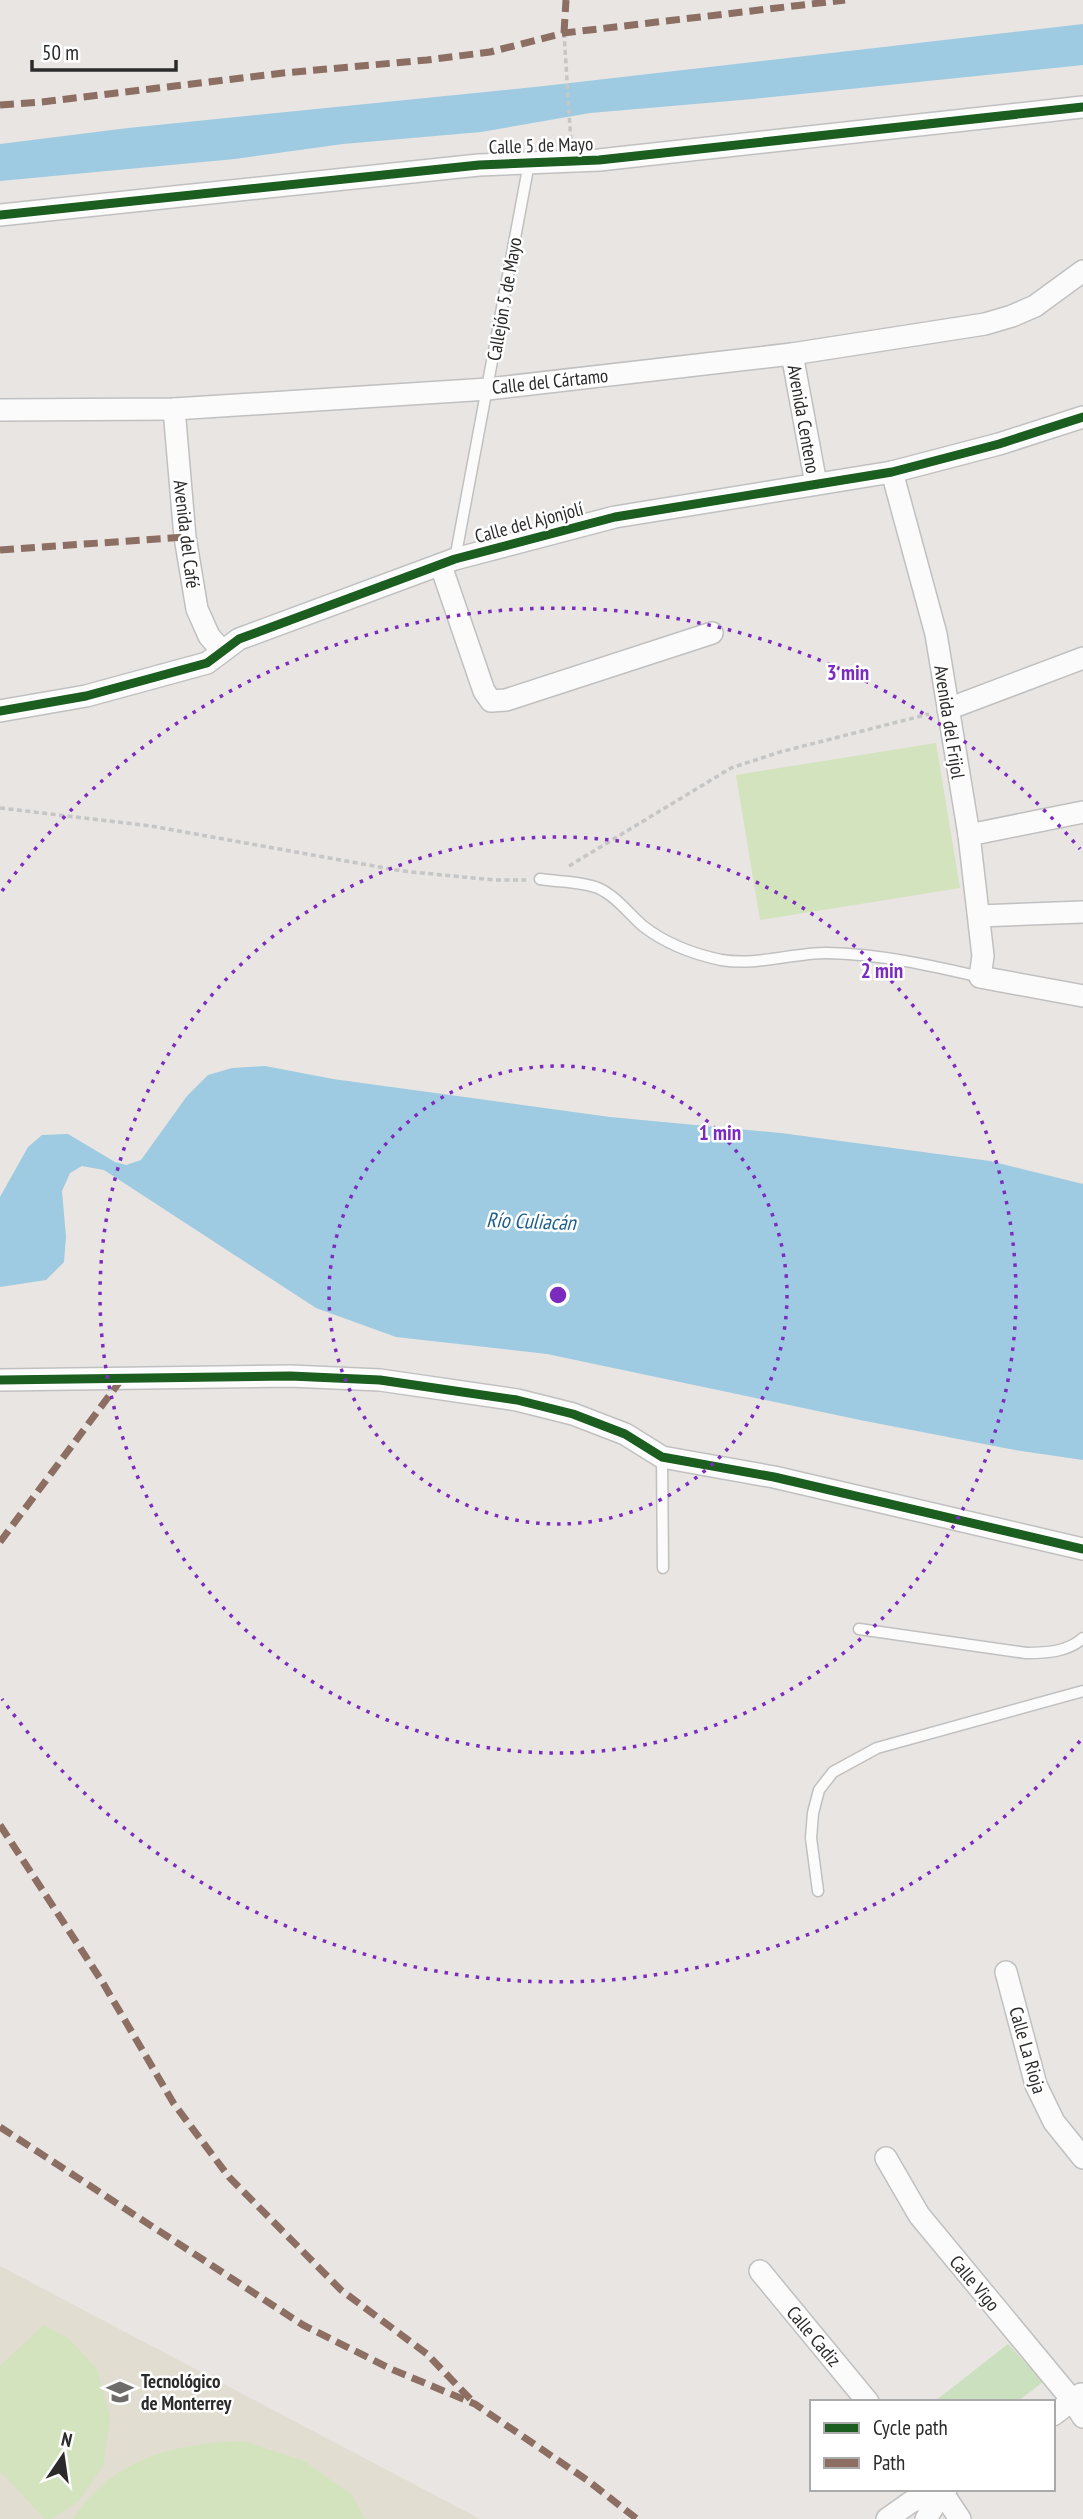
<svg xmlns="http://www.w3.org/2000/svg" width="1083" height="2519" viewBox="0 0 1083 2519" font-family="'PT Sans Narrow',sans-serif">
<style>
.education{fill:#e1ddd1}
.green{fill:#cae0bf}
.pitch{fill:#d3e3bd}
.water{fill:#9ecbe1}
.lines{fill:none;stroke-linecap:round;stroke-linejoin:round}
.service-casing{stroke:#c1c0c0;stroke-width:13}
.minor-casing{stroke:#c1c0c0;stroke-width:24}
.path{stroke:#c6c6c6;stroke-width:3.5;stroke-dasharray:5 3.5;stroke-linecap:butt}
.service{stroke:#fcfbfb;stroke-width:10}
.minor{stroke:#fcfbfb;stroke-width:21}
.quiet{stroke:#8d6e63;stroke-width:7;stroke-dasharray:14 7;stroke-linecap:butt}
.cycleway-casing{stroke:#fff;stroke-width:13}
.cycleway{stroke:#1b5e20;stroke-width:9}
.ring{fill:none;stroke:#7b2cbf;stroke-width:3.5;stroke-dasharray:3.5 7}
.labels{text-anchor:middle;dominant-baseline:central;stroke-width:5;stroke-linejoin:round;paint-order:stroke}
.street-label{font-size:19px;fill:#2b2b2b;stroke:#fff}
.poi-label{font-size:19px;font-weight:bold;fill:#2b2b2b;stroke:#fff;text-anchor:start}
.water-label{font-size:21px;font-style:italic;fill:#1d5f8c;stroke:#fff}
.centre{fill:#7b2cbf;stroke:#fff;stroke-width:3.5}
.ring-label{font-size:21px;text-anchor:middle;font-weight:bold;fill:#7b2cbf;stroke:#fff;stroke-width:5;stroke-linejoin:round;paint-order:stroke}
</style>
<rect width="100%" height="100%" fill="#e8e5e2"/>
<polygon class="education" points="0,2266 480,2519 0,2519"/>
<polygon class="green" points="1008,2344 1043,2382 1017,2402 934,2402"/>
<g class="pitch">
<polygon points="936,743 960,888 760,920 736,775"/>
<polygon points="44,2325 69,2339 97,2369 110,2418 103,2466 78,2502 51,2519 45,2519 0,2471 0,2366"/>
<path d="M244 2441 304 2461 352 2495 365 2519H73C112 2458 177 2443 244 2441Z"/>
</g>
<g class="water">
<polygon points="1083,24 1083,65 753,99 590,113 481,132 343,144 235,159 0,181 0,144 128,128 544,86"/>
<polygon points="265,1066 333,1079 610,1117 781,1133 990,1161 1083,1184 1083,1460 1015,1450 860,1420 547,1354 396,1337 316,1308 104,1170 82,1166 70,1173 62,1191 66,1237 64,1262 46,1280 0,1287 0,1197 28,1147 42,1135 68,1134 115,1162 126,1165 141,1160 187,1096 208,1075 232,1068"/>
</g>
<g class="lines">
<g class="service-casing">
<g id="service">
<polyline points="455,559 529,163"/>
<path d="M540 879C558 882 581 881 598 888 616 896 629 914 643 926 666 944 693 954 721 960 757 966 791 953 827 953 879 954 930 965 980 977"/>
<polyline points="662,1457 663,1568"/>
<path d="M859 1629 1026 1653C1046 1653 1068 1652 1083 1638"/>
<polyline points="818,1891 811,1838 813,1813 819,1790 833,1772 877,1748 1083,1691"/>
</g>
</g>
<g class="minor-casing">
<g id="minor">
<polyline points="0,215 479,165 599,160 1083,107"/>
<polyline points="792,354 816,484"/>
<polyline points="174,409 185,537 197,609 209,636 222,651"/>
<polyline points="0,410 174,409 488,389 792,354 985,324 1012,316 1035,306 1083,271"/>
<polyline points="892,472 936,634 969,835 983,956 980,977 1083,996"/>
<polyline points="441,566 484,691 491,701 506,700 712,633"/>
<polyline points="948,709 1083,658"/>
<polyline points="0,711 86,696 207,663 239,639 455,559 615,517 892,472 999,444 1083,417"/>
<polyline points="969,835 1083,812"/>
<polyline points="979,916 1083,912"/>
<polyline points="0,1380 290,1376 380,1380 517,1400 573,1414 625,1434 662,1457 774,1477 1083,1549"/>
<polyline points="1006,1972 1036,2085 1054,2122 1083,2158"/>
<polyline points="886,2158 919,2215 1073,2401 1083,2417"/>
<polyline points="760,2271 868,2402"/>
<polyline points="1053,2415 1081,2394"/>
<polyline points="940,2489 960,2519"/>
<polyline points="887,2519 911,2502 946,2489"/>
<polyline points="926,2519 942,2492"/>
</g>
</g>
<g class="path">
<polyline points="564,33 571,143"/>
<polyline points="0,808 151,826 402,871 494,880 526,880"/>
<polyline points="569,866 731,768 780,752 929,714"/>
</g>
<use href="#service" class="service"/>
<use href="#minor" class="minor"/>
<g class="quiet">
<polyline points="564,33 566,0"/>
<polyline points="0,105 42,102 283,73 427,60 490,52 564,33 845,0"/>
<polyline points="0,550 185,537"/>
<polyline points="0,1542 121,1380"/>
<polyline points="0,1825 103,1983 174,2104 229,2177 341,2290 427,2354 475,2404"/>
<polyline points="0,2127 303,2325 391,2369 475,2404 587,2480 637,2519"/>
</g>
<g class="cycleway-casing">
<g id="cycleway">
<polyline points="0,215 479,165 599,160 1083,107"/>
<polyline points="0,711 86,696 207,663 239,639 455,559 615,517 892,472 999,444 1083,417"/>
<polyline points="0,1380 290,1376 380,1380 517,1400 573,1414 625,1434 662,1457 774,1477 1083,1549"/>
</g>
</g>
<use href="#cycleway" class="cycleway"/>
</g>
<g class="ring">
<circle cx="558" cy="1295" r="229"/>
<circle cx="558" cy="1295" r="458"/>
<path d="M1080 1741A687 687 0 0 1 2 1699M2 891A687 687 0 0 1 1080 849"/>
</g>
<defs>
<g id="university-bare" transform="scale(2.1)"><path d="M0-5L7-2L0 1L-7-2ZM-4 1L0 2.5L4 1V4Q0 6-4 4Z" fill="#6d6c6b" stroke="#fff" stroke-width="2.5" paint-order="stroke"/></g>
</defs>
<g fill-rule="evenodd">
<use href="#university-bare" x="120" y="2392"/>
</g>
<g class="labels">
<g class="street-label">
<text transform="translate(541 145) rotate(-2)">Calle 5 de Mayo</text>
<text transform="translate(504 299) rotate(-80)">Callejón 5 de Mayo</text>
<text transform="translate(550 381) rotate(-6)">Calle del Cártamo</text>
<text transform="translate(804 419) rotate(80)">Avenida Centeno</text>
<text transform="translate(529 522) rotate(-15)">Calle del Ajonjolí</text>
<text transform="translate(187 534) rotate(83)">Avenida del Café</text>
<text transform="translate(950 722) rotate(81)">Avenida del Frijol</text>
<text transform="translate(1028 2050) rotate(74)">Calle La Rioja</text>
<text transform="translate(975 2283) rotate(50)">Calle Vigo</text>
<text transform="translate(814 2336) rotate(50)">Calle Cadiz</text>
</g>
<g class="poi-label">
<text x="141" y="2381">Tecnológico<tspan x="141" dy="22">de Monterrey</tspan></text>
</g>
<g class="water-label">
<text transform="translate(531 1221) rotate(2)">Río Culiacán</text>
</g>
</g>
<circle cx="558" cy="1295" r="10" class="centre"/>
<g class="ring-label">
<text x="848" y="680">3 min</text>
<text x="882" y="978">2 min</text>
<text x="720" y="1140">1 min</text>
</g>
<rect x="810" y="2400" width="245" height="91" fill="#ffffff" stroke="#aaaaaa" stroke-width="2"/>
<rect x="824" y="2423" width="35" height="10" fill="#1b5e20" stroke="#aaaaaa" stroke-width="2"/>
<text x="873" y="2435" font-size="21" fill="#2b2b2b">Cycle path</text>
<rect x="824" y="2458" width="35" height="10" fill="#8d6e63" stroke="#aaaaaa" stroke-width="2"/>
<text x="873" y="2470" font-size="21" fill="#2b2b2b">Path</text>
<g transform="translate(63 2456) rotate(13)" stroke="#ffffff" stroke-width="5" paint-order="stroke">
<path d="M0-5L12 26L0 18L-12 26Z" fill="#2b2b2b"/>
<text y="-10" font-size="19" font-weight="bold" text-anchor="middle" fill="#2b2b2b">N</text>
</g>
<path d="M32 60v10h144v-10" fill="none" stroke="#2b2b2b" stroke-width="3.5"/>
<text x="42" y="60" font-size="21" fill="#2b2b2b" stroke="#ffffff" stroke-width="5" paint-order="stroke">50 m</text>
</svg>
